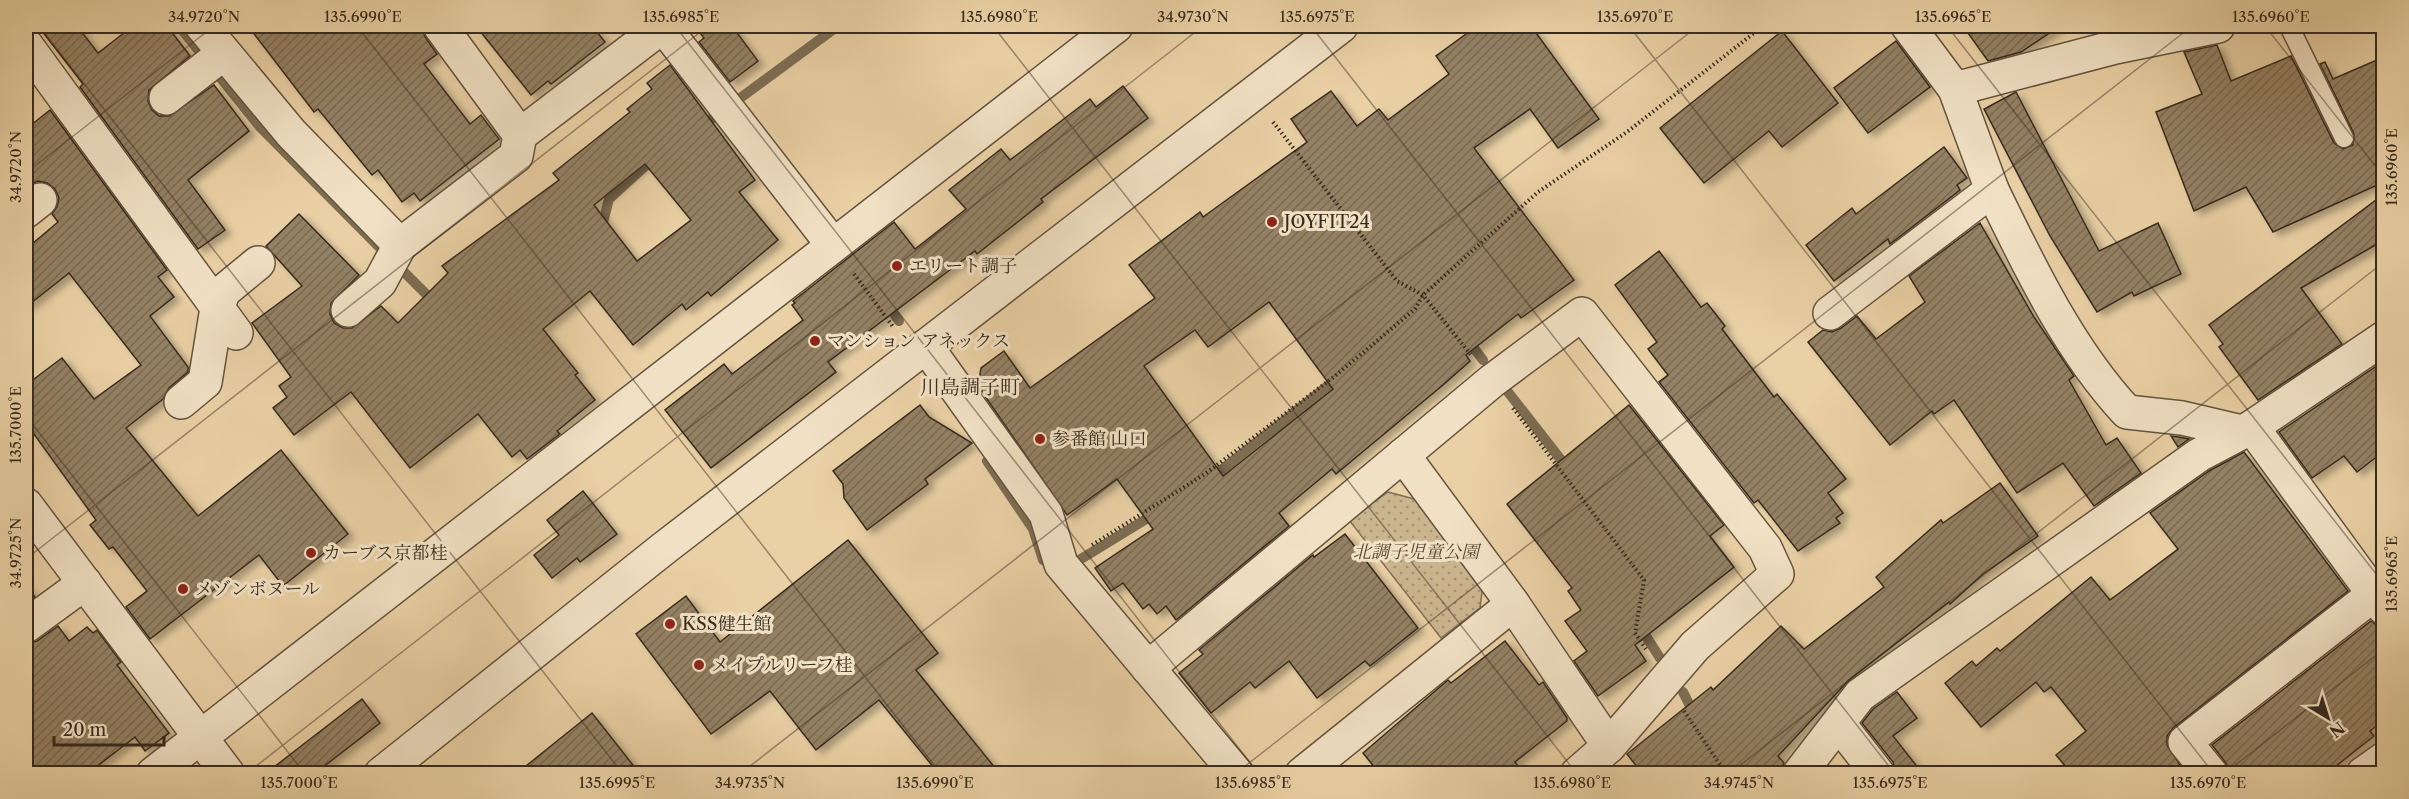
<svg xmlns="http://www.w3.org/2000/svg" width="2409" height="799" viewBox="0 0 2409 799" font-family="'Libre Caslon Text','Noto Serif JP',serif">
<style>
.green{fill:url(#green-dots);stroke:#807056;stroke-width:1.5}
.lines{fill:none;stroke-linecap:round;stroke-linejoin:round}
.stream{stroke:#7d6d53;stroke-width:10}
.building{fill:url(#building-hatch);stroke:#362b1e;stroke-width:1.5;fill-rule:evenodd;filter:url(#shadow)}
.service-casing{stroke:#635440;stroke-width:21}
.minor-casing{stroke:#635440;stroke-width:36}
.tertiary-casing{stroke:#635440;stroke-width:36}
.path{stroke:#362b1e;stroke-width:4;stroke-dasharray:1.5 3;stroke-linecap:butt}
.service{stroke:#f1e1c4;stroke-width:18}
.minor{stroke:#f1e1c4;stroke-width:33}
.tertiary{stroke:#f1e1c4;stroke-width:33}
.ticks{fill:none;stroke:#362b1e;stroke-width:1.5;stroke-opacity:0.45}
.poi-dot{fill:#8f2418;stroke:#f1e1c4;stroke-width:2}
.labels{text-anchor:middle;dominant-baseline:central;stroke-width:6;stroke-linejoin:round;paint-order:stroke}
.poi-label{font-size:18px;fill:#362b1e;stroke:#f1e1c4;text-anchor:start}
.park-label{font-size:18px;font-style:italic;fill:#544734;stroke:#f1e1c4}
.neighbourhood-label{font-size:20px;fill:#362b1e;stroke:#f1e1c4}
.neatline{fill:none;stroke:#362b1e;stroke-width:2}
.ticks-label{font-size:15px;text-anchor:middle;fill:#362b1e}
</style>
<defs>
<pattern id="green-dots" width="8" height="8" patternUnits="userSpaceOnUse" patternTransform="scale(1.5)"><rect width="8" height="8" fill="#cbb58e"/><path d="M2 2h.1M6 6h.1" fill="none" stroke="#a69373" stroke-width="1.8" stroke-linecap="round"/></pattern>
<pattern id="building-hatch" width="6" height="6" patternUnits="userSpaceOnUse" patternTransform="scale(1.5)"><rect width="6" height="6" fill="#948164"/><path d="M-1 1l2-2M0 6l6-6M5 7l2-2" fill="none" stroke="#7a6a52"/></pattern>
<filter id="shadow"><feDropShadow dx="6" dy="4" stdDeviation="3" flood-color="#0004"/></filter>
</defs>
<rect width="100%" height="100%" fill="#ead1a5"/>
<filter id="stains"><feTurbulence type="fractalNoise" baseFrequency=".00333" numOctaves="4"/><feColorMatrix values="0 0 0 0 .2 0 0 0 0 .09 0 0 0 0 .02 0 0 0 .5 -.17"/></filter>
<radialGradient id="worn" r=".72"><stop offset=".6" stop-color="#630" stop-opacity="0"/><stop offset="1" stop-color="#630" stop-opacity=".3"/></radialGradient>
<polygon class="green" points="1388,492 1418,500 1483,584 1480,608 1441,638 1349,520"/>
<g class="lines">
<g class="stream">
<polyline points="179,26 260,127 382,250"/>
<polyline points="701,127 838,26"/>
<polyline points="601,230 609,199 655,157"/>
<polyline points="395,263 435,303"/>
<polyline points="885,302 899,321"/>
<polyline points="1467,339 1483,360"/>
<polyline points="1508,392 1569,470"/>
<polyline points="987,461 1033,529 1043,560"/>
<polyline points="1210,479 1339,377"/>
<polyline points="1076,562 1156,513"/>
<polyline points="1645,625 1644,633 1660,658"/>
<polyline points="1683,692 1695,716"/>
</g>
</g>
<g class="building">
<polygon points="38,26 77,26 98,53 133,26 167,26 190,56 149,90 148,101 152,110 159,116 169,116 214,85 249,131 188,180 225,230 198,249 80,87 83,84"/>
<polygon points="248,26 422,26 425,37 437,54 424,64 470,124 481,115 499,139 420,201 414,193 402,202 378,170 372,175 318,109 314,112"/>
<polygon points="476,26 592,26 605,42 551,84 548,81 531,95"/>
<polygon points="695,26 732,26 758,61 730,82 699,42 704,38"/>
<path d="M1477 26H1531L1599 119 1558 148 1530 109 1474 148 1574 280 1521 318 1518 314 1466 355 1470 361 1443 385 1336 474 1332 469 1279 513 1289 526 1176 620 1166 606 1157 614 1149 604 1143 609 1123 583 1111 591 1095 568 1153 529 1117 479 1067 515 978 386 981 368 1004 351 1030 388 1155 298 1129 265 1200 212 1203 217 1307 142 1291 119 1331 91 1357 126 1379 109 1388 120 1449 74 1436 56ZM1269 302 1333 389 1223 476 1144 366 1195 330 1208 347Z"/>
<polygon points="1963,26 2060,26 2021,52 1988,61"/>
<polygon points="1782,31 1838,103 1782,147 1769,131 1704,183 1660,128"/>
<polygon points="1896,41 1930,87 1868,133 1834,88"/>
<polygon points="2217,45 2231,81 2291,56 2334,143 2343,149 2353,145 2354,134 2320,64 2325,62 2333,79 2384,57 2384,182 2273,232 2246,187 2194,211 2156,112 2202,94 2184,52"/>
<path d="M670 65 755 180 739 192 778 240 711 296 708 292 686 310 682 304 633 345 590 291 543 329 578 373 575 375 595 400 557 431 560 434 527 459 520 450 512 457 478 414 410 468 351 392 294 435 273 408 287 397 279 386 291 377 252 323 302 286 266 246 299 214 359 275 331 303 330 314 334 323 343 328H352L381 306 398 323 448 273 442 266 559 180 553 173 630 112 627 109 652 89 647 83ZM645 164 691 220 637 261 594 205Z"/>
<polygon points="1123,86 1148,118 1041,199 1043,202 977,254 975,251 828,362 836,372 711,468 665,410 724,364 732,374 803,320 792,305 795,303 793,301 894,222 915,249 966,209 949,190 1001,149 1010,160 1090,99 1096,107"/>
<polygon points="2016,92 2099,251 2158,223 2181,274 2134,296 2132,292 2097,312 2050,236 1984,109"/>
<polygon points="50,110 167,270 158,277 174,297 150,316 188,367 188,372 169,388 163,399 126,428 198,516 281,450 348,534 283,586 259,555 150,639 126,607 147,591 113,547 109,549 90,525 96,520 26,423 26,385 62,358 94,399 141,365 69,273 26,307 26,249 58,222 52,214 57,207 59,198 55,189 47,183 38,181 29,185 26,180 26,129"/>
<polygon points="1944,147 1967,178 1957,185 1960,190 1890,244 1888,239 1834,281 1806,245 1852,208 1856,214"/>
<polygon points="2384,194 2384,240 2301,288 2342,344 2258,400 2219,347 2223,344 2209,325"/>
<polygon points="1980,223 2034,317 2074,376 2069,380 2106,445 2117,438 2141,473 2094,506 2063,463 2017,493 1954,400 1934,414 1932,411 1890,445 1808,342 1823,330 1832,332 1841,328 1857,316 1876,339 1925,302 1909,276"/>
<polygon points="1659,251 1701,307 1707,303 1725,326 1722,329 1774,397 1777,394 1846,479 1828,493 1843,513 1836,518 1840,523 1798,551 1758,500 1754,503 1659,382 1668,375 1648,349 1657,342 1615,285"/>
<polygon points="2384,361 2384,451 2357,472 2344,456 2312,478 2279,432"/>
<polygon points="920,405 929,417 972,443 925,479 928,484 867,530 844,498 843,484 833,471"/>
<polygon points="1629,405 1724,525 1710,536 1734,567 1635,645 1646,661 1598,696 1574,661 1587,651 1565,621 1581,610 1568,591 1572,588 1507,504"/>
<polygon points="2171,436 2179,437 2189,439 2178,447"/>
<polygon points="2244,452 2348,591 2173,728 2167,736 2167,745 2186,774 2072,774 2056,755 2086,731 2051,687 2044,692 2036,682 1981,727 1945,683 1972,661 1976,666 1997,648 2000,651 2091,577 2110,600 2178,549 2150,513 2209,471"/>
<polygon points="2000,483 2038,536 1983,574 1950,604 1949,602 1849,680 1778,756 1784,763 1781,774 1642,773 1627,754 1711,687 1713,690 1781,626 1804,649 1884,587 1876,577 1941,520 1943,523"/>
<polygon points="583,491 617,534 580,562 577,558 552,578 534,555 559,535 547,520"/>
<polygon points="1345,534 1418,628 1370,666 1365,661 1317,698 1289,661 1255,688 1250,682 1211,713 1179,673 1203,654 1199,650 1313,555 1314,557"/>
<polygon points="848,540 938,653 916,670 1000,774 939,774 879,700 816,750 770,691 711,734 636,634 686,596 720,642"/>
<polygon points="26,585 35,597 26,603"/>
<polygon points="2371,621 2384,631 2384,720 2370,731 2374,736 2326,774 2229,774 2226,763 2212,745"/>
<polygon points="58,626 69,641 87,627 93,633 97,630 121,662 117,665 169,733 145,751 135,737 87,774 26,774 26,644 37,641"/>
<polygon points="1505,641 1539,685 1543,682 1567,718 1567,721 1515,762 1524,774 1380,774 1363,753 1448,680 1451,683"/>
<polygon points="1897,692 1917,718 1893,736 1923,774 1896,774 1893,762 1862,723 1873,709"/>
<polygon points="362,699 380,723 314,774 265,774"/>
<polygon points="592,713 640,774 516,774"/>
</g>
<g class="lines">
<g class="service-casing">
<polyline id="service" points="2289,26 2344,138"/>
</g>
<g class="minor-casing">
<g id="minor">
<polyline points="202,26 291,133 400,245 516,156 520,135 663,26 833,245"/>
<polyline points="440,26 520,135"/>
<polyline points="26,45 236,333"/>
<polyline points="1955,89 2115,47 2218,26"/>
<polyline points="166,98 223,54"/>
<path d="M1992 190C2029 266 2069 350 2127 412L2182 418 2242 432"/>
<polyline points="26,211 40,200"/>
<polyline points="348,310 380,282 400,245"/>
<polyline points="1830,313 1992,190 1955,89 1908,26"/>
<polyline points="926,346 1046,514 1061,564 1237,774"/>
<polyline points="181,402 205,382 217,308 224,291 258,263"/>
<polyline points="2252,427 2384,608"/>
<polyline points="1403,455 1513,604 1609,746"/>
<polyline points="26,505 228,774"/>
<polyline points="26,626 85,583"/>
<polyline points="1148,668 1492,381 1582,314 1765,548 1777,574 1695,646 1609,746 1577,774"/>
<polyline points="1839,724 1878,774"/>
<polyline points="153,774 1116,26"/>
<polyline points="1302,774 1513,604"/>
<polyline points="1799,774 1860,695 2199,455 2252,427 2384,338"/>
<polyline points="2211,774 2185,742 2373,595"/>
<polyline points="2363,774 2384,759"/>
</g>
</g>
<g class="tertiary-casing">
<polyline id="tertiary" points="381,774 663,549 1341,26"/>
</g>
<g class="path">
<polyline points="1273,122 1397,281 1423,295 1471,355"/>
<polyline points="854,274 894,328"/>
<polyline points="1513,408 1644,580 1635,633 1646,649"/>
<polyline points="1092,545 1205,474 1335,376 1415,309 1423,295 1538,192 1627,132 1763,26"/>
<polyline points="1684,711 1726,774"/>
</g>
<use href="#service" class="service"/>
<use href="#minor" class="minor"/>
<use href="#tertiary" class="tertiary"/>
</g>
<path class="ticks" d="M39 26 623 774M357 26 941 774M675 26 1259 774M993 26 1577 774M1311 26 1895 774M1629 26 2214 774M1947 26 2384 584M2265 26 2384 177M26 173 214 26M26 416 305 774M26 559 708 26M246 774 1203 26M740 774 1698 26M1235 774 2192 26M1729 774 2384 262M2224 774 2384 649"/>
<g class="poi-dot">
<circle cx="1272" cy="222" r="6"/>
<circle cx="897" cy="266" r="6"/>
<circle cx="815" cy="341" r="6"/>
<circle cx="1040" cy="439" r="6"/>
<circle cx="311" cy="553" r="6"/>
<circle cx="183" cy="589" r="6"/>
<circle cx="670" cy="624" r="6"/>
<circle cx="699" cy="665" r="6"/>
</g>
<g class="labels">
<g class="poi-label">
<text x="1284" y="222">JOYFIT24</text>
<text x="909" y="266">エリート調子</text>
<text x="827" y="341">マンション アネックス</text>
<text x="1052" y="439">参番館 山口</text>
<text x="323" y="553">カーブス京都桂</text>
<text x="195" y="589">メゾンボヌール</text>
<text x="682" y="624">KSS健生館</text>
<text x="711" y="665">メイプルリーフ桂</text>
</g>
<g class="park-label">
<text x="1416" y="552">北調子児童公園</text>
</g>
<g class="neighbourhood-label">
<text x="970" y="387">川島調子町</text>
</g>
</g>
<rect width="2409" height="799" fill="none" stroke="#ead1a5" stroke-width="66"/>
<g transform="translate(2328 718) rotate(142)" stroke="#f1e1c4" stroke-width="4.5" paint-order="stroke">
<path d="M0-4.5L10 22L0 15L-10 22Z" fill="#362b1e"/>
<text y="-9" font-size="16" font-weight="bold" text-anchor="middle" fill="#362b1e">N</text>
</g>
<path d="M54 736v9h110v-9" fill="none" stroke="#362b1e" stroke-width="3"/>
<text x="63" y="736" font-size="18" fill="#362b1e" stroke="#f1e1c4" stroke-width="4.5" paint-order="stroke">20 m</text>
<rect x="33" y="33" width="2343" height="733" class="neatline"/>
<g class="ticks-label">
<text x="204" y="22">34.9720°N</text>
<text x="363" y="22">135.6990°E</text>
<text x="681" y="22">135.6985°E</text>
<text x="999" y="22">135.6980°E</text>
<text x="1193" y="22">34.9730°N</text>
<text x="1317" y="22">135.6975°E</text>
<text x="1635" y="22">135.6970°E</text>
<text x="1953" y="22">135.6965°E</text>
<text x="2271" y="22">135.6960°E</text>
<text transform="translate(16 167) rotate(-90)" y="5">34.9720°N</text>
<text transform="translate(2392 167) rotate(-90)" y="5">135.6960°E</text>
<text transform="translate(16 425) rotate(-90)" y="5">135.7000°E</text>
<text transform="translate(16 553) rotate(-90)" y="5">34.9725°N</text>
<text transform="translate(2392 574) rotate(-90)" y="5">135.6965°E</text>
<text x="299" y="788">135.7000°E</text>
<text x="617" y="788">135.6995°E</text>
<text x="750" y="788">34.9735°N</text>
<text x="935" y="788">135.6990°E</text>
<text x="1253" y="788">135.6985°E</text>
<text x="1572" y="788">135.6980°E</text>
<text x="1739" y="788">34.9745°N</text>
<text x="1890" y="788">135.6975°E</text>
<text x="2208" y="788">135.6970°E</text>
</g>
<rect width="100%" height="100%" filter="url(#stains)"/>
<rect width="100%" height="100%" fill="url(#worn)"/>
</svg>
